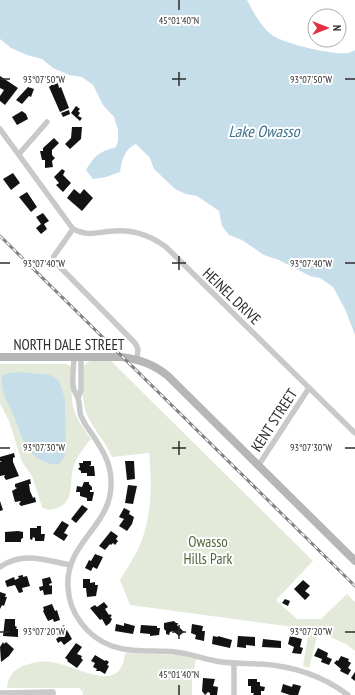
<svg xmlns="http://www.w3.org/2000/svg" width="355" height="695" viewBox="0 0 355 695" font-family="'PT Sans Narrow',sans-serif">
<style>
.green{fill:#e3eada}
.water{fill:#c6deea}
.building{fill:#131313}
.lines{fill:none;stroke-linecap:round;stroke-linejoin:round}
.street{stroke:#c9c9c9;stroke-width:5.5}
.secondary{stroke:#b6b6b6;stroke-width:8}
.rail-casing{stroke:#818181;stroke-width:3}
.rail{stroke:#fff;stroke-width:1.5;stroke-dasharray:4.5;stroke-linecap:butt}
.ticks{fill:none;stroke:#2c2c2c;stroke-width:1.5}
.labels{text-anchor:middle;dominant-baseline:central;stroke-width:4;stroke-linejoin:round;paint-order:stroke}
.street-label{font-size:15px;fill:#2c2c2c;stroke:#fff}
.park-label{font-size:15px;fill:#52673b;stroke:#fff}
.water-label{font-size:16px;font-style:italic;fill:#3c718c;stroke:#fff}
.ticks-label{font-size:10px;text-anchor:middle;fill:#2c2c2c;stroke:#fff;stroke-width:4;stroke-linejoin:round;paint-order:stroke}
</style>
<rect width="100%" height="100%" fill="#fff"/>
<g class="green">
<path d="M91 361H111L313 561 276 600 297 619H321L347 594 355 602V651L346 644 318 632 309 668 303 666 309 629 130 605 120 580C127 568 136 555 141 542 152 514 152 483 149 453L112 457C106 443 96 432 89 419 81 404 82 383 84 366L88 362Z"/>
<path d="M0 364H67L69 366 71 365C73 376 71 386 72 397 72 414 82 426 91 439 84 447 78 455 74 465 68 481 77 504 54 509 49 510 46 510 42 507L32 476 22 462 9 421 0 403Z"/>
<path d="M125 653 178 655 196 659 192 679V695H83L82 691 79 688H7C8 677 13 670 23 666 33 662 45 660 56 663 82 668 121 695 125 653Z"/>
</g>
<g class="water">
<path d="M0 0H247C253 12 263 30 275 37 288 44 331 55 347 53 350 53 352 51 355 50V335L345 309 333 287 320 278 310 276 279 260 264 255 242 240 229 235 222 226 219 211 197 196 186 194 175 189 154 169 150 158 136 144C124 149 122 160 120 172L106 177 93 179 86 170C95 155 99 152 116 147L118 141V130L114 117 103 105 93 85 82 77 69 75 53 68 42 59 27 55 11 48 0 39Z"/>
<path d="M19 372 50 375 58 380 62 388 65 400 66 450 64 458 59 464C52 465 47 463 41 460 23 450 21 433 14 416 8 403 0 392 2 376L8 373Z"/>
</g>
<g class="building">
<polygon points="0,76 18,88 5,105 0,101 0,96 4,90 0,88"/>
<polygon points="54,83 56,84 58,83 59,88 61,87 69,108 60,112 49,87"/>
<polygon points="28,87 34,89 31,97 29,96 22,104 16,100"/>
<polygon points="76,106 80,109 78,111 80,113 78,116 82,118 80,121 71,113"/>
<polygon points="69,110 70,114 63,117 61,113"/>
<polygon points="22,111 26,114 28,119 17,125 12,117"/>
<polygon points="72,127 82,127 81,139 70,149 65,144 71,138"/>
<polygon points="54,138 59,143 52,150 52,155 55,158 52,161 53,167 45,168 45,160 42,160 40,151 43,151 43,148"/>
<polygon points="62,169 65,171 63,175 71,183 63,192 56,185 59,183 54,177"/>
<polygon points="13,173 20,183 11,190 3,179"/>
<polygon points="74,189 80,194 84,189 93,198 82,211 67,198"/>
<polygon points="27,192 37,207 31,212 19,197"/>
<polygon points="43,213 49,221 44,224 47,229 41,234 36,228 41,224 36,217"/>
<polygon points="14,453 15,457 13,458 13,462 19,476 6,480 4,477 5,475 0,476 0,462 2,462 0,461 0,457"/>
<polygon points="83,461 91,461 91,465 89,466 94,466 95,476 87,476 87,473 81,473 81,471 78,469 80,467 79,463 83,463"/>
<polygon points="125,461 134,461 135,479 127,480"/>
<polygon points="30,479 31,484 29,484 30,491 33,498 35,497 36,502 21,506 19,504 21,501 15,502 12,491 17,488 15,487 15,484"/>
<polygon points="84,482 89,482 89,484 92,487 92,490 90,490 90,492 94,492 92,501 87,501 87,498 80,496 80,492 76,492 77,486 82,487"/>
<polygon points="128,485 137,486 133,504 125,503"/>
<polygon points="0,501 3,510 0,511"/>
<polygon points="82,505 88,509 76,523 71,519"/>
<polygon points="124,508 130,511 129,514 134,517 132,524 127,531 119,526 124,519 119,517"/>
<polygon points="62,521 69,525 64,533 68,535 64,541 53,534"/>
<polygon points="37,526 41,526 41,534 45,534 44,541 35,541 35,538 33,537 32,540 30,539 30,528 37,528"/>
<polygon points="18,531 23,532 23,538 21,539 21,542 5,542 5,532"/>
<polygon points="111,531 118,536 116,539 118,541 115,545 113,543 111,545 110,544 105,550 99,546"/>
<polygon points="95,554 103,557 97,569 93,567 91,571 85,568 89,560 91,561"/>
<polygon points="23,575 23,577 27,576 30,586 22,588 23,592 19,593 15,585 7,587 5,581 14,577 15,580 19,578 18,576"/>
<polygon points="50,577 52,583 49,584 50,586 52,585 52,594 44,595 43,590 40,591 39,587 43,586 42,579"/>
<polygon points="83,579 90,579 90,583 95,582 95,585 98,585 96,596 87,597 86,588 83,588"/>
<polygon points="303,580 310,586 305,591 310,595 305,600 294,589"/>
<polygon points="0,592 6,594 5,597 7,597 4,606 2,605 0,609"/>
<polygon points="285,599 290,601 288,606 282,603"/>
<polygon points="104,602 108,607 105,609 109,615 110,614 112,616 110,617 112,619 110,623 106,626 102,619 100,620 90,608 95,605 97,607"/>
<polygon points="52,604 55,611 57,610 60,620 54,622 53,619 48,621 43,611 44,610 43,607"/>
<polygon points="5,619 15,619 15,626 17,627 16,629 18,629 18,637 3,636"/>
<polygon points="174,621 176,623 178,623 177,626 178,626 184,632 179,636 173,631 170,632 169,635 166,634 166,631 164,629 164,623"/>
<polygon points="124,623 135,626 133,634 115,631 116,624 124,626"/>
<polygon points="192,624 203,626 202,631 205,631 204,641 195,639 196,635 191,633"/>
<polygon points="64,625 72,639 64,645 61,641 58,643 56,639 59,637 57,634 60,632 58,629"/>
<polygon points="141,625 157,626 157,628 160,628 159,635 150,636 150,634 140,633"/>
<polygon points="213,636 218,637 218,636 232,640 230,648 212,644"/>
<polygon points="238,636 255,637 255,646 246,645 246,648 237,647"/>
<polygon points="290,636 302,639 300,647 303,648 301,654 292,653 294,647 288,644"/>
<polygon points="263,639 281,641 281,648 262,647"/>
<polygon points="3,642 4,644 6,642 14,649 9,656 1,662 0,647"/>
<polygon points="76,643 82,647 77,654 82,656 81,658 83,660 77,668 67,661 68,660 65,658"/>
<polygon points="318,648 328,653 327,657 332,659 329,665 321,662 322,659 314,656"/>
<polygon points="95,655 105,661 106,660 109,662 107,665 109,666 105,674 100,671 96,671 97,669 93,667 95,663 91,661"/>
<polygon points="341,656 349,659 348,661 351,663 348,668 351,670 348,675 340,671 341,669 334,663 337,660 338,661"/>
<polygon points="355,672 355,681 351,678"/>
<polygon points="203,678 215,679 213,686 218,687 217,695 210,695 210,693 208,692 205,695 202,691"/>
<polygon points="248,679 257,679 257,682 260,682 260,686 265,687 264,691 261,691 261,695 253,695 254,693 251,693 251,686 248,686"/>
<polygon points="283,684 292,687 293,684 301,686 298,695 290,695 281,692"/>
</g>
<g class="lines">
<g class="street">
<path d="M0 129 73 229C90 237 96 232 113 231 133 229 150 235 166 247L355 433"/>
<polyline points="19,154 47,122"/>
<polyline points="73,229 54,256 53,259 56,263 135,343 138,349 137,360"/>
<path d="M74 357C74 366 71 382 74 390 75 393 77 395 78 398 80 404 79 411 81 416 84 423 88 429 92 434 102 449 111 463 111 481 113 527 65 541 68 587 69 613 87 637 112 646 132 653 154 650 175 652 189 653 202 659 216 661 231 664 246 663 261 664 292 666 323 676 348 695"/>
<polyline points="78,398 81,390 81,357"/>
<polyline points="258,466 309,388"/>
<path d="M0 567C22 551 46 560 70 565"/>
<polyline points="234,663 234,695"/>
<polyline points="0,693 53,692 53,695"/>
</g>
<path class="secondary" d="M0 357H121C139 359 154 364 168 376L355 561"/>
<g class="rail-casing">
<polyline id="rail" points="0,236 355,586"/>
</g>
<use href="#rail" class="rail"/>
</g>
<path class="ticks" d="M179 0V10M179 72V86M0 79H10M172 79H186M345 79H355M179 256V270M0 263H10M172 263H186M345 263H355M179 441V455M0 448H10M172 448H186M345 448H355M179 625V639M0 632H10M172 632H186M345 632H355M179 685V695"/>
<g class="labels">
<g class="street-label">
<text transform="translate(232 296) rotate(44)">HEINEL DRIVE</text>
<text x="69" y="344">NORTH DALE STREET</text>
<text transform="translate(274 420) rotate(-57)">KENT STREET</text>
</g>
<g class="park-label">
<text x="208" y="541">Owasso<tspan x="208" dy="17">Hills Park</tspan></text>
</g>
<g class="water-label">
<text x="264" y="131">Lake Owasso</text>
</g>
</g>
<g class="ticks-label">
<text x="179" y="24">45°01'40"N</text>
<text x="44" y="83">93°07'50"W</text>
<text x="311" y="83">93°07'50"W</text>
<text x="311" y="267">93°07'40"W</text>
<text x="44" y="267">93°07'40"W</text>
<text x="311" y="451">93°07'30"W</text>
<text x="44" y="451">93°07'30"W</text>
<text x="44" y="635">93°07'20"W</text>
<text x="311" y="635">93°07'20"W</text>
<text x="179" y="678">45°01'40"N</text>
</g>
<g transform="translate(327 28) rotate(90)"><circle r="19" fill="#ffffff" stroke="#ababab"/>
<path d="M0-3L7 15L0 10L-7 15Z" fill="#e23045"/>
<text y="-6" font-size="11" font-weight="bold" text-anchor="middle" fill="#2c2c2c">N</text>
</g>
</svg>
